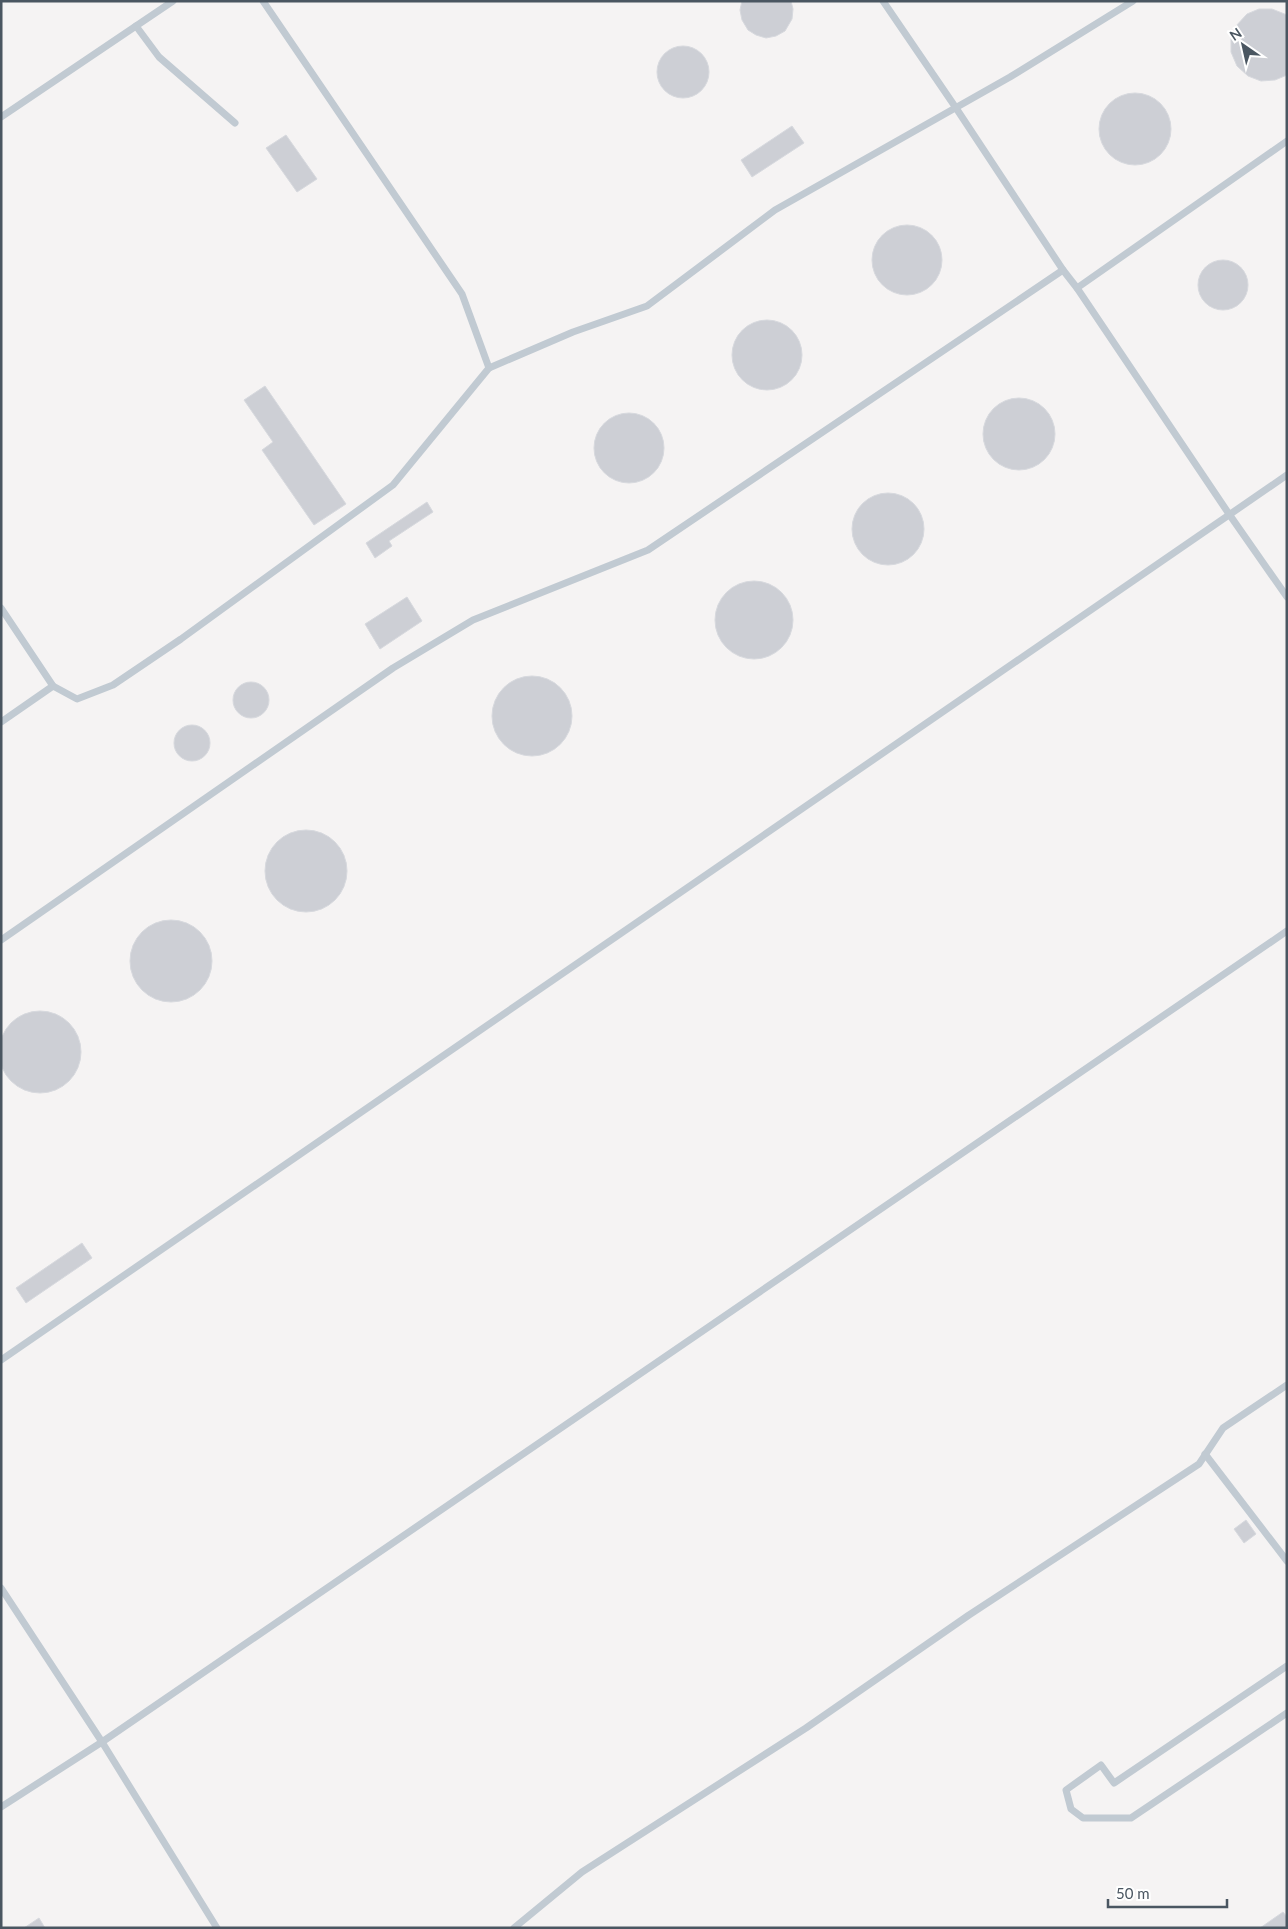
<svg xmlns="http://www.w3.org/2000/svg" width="1288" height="1929" viewBox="0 0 1288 1929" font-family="Lato,sans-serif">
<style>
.building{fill:#cdcfd5;stroke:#d7d9de}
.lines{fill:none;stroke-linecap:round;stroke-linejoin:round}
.lane{stroke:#c1cad2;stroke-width:7}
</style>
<rect width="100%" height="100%" fill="#f5f3f3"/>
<g class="building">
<polygon points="742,1 791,1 793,9 792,19 785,31 776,36 766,38 756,35 748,30 742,20 740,10"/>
<polygon points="1259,9 1272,9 1287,15 1287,75 1275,80 1261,81 1248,76 1237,66 1231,52 1231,39 1235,27 1247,14"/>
<circle cx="683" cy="72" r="26"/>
<circle cx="1135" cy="129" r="36"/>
<polygon points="792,126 804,143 752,177 741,160"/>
<polygon points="286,135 317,179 297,192 266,148"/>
<circle cx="907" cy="260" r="35"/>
<circle cx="1223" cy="285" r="25"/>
<circle cx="767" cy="355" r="35"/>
<polygon points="265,386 346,504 314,525 262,450 273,442 244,400"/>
<circle cx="1019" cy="434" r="36"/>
<circle cx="629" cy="448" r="35"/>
<circle cx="888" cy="529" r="36"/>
<polygon points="427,502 433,512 389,541 392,546 375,558 366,543"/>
<circle cx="754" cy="620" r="39"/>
<polygon points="407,597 422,621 380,649 365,624"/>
<circle cx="532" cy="716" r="40"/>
<circle cx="251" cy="700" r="18"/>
<circle cx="192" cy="743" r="18"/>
<circle cx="306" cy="871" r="41"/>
<circle cx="171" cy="961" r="41"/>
<circle cx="40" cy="1052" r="41"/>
<polygon points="82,1243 92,1258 26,1303 16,1288"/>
<polygon points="1246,1520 1256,1534 1244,1543 1234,1529"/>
<polygon points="1283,1912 1287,1917 1287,1928 1260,1928"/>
<polygon points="39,1918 45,1928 24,1928"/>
</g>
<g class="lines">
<g class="lane">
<polyline points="263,1 462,294 489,368"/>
<polyline points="883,1 956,108 1063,270 1077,288 1229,514 1287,597"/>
<polyline points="136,26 159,57 235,123"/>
<polyline points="1,117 173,1"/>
<polyline points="1077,288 1287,141"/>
<polyline points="1,608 53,686 77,699 113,685 181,639 393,485 489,368 573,332 647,306 775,210 1010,77 1133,1"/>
<polyline points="1,722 53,686"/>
<polyline points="1,940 393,668 473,620 648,550 1063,270"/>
<polyline points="1,1360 1287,475"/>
<polyline points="1205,1454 1287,1561"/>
<polyline points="1,1588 102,1742 217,1928"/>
<polyline points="1287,1666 1114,1783 1101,1765 1066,1790 1071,1809 1083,1818 1131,1818 1287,1713"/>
<polyline points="1,1807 102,1742 1287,931"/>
<polyline points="514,1928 582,1872 806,1728 969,1615 1199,1464 1223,1428 1287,1385"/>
</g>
</g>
<rect width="1288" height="1929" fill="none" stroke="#4a5661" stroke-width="5"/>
<g transform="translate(1243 45) rotate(326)" stroke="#ffffff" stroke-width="4" paint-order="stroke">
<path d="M0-4L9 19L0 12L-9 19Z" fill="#4a5661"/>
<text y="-8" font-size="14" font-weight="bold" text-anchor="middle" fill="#4a5661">N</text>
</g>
<path d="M1108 1899v8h119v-8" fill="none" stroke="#4a5661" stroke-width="2.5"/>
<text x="1116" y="1899" font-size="15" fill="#4a5661" stroke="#ffffff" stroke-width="4" paint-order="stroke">50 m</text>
</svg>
